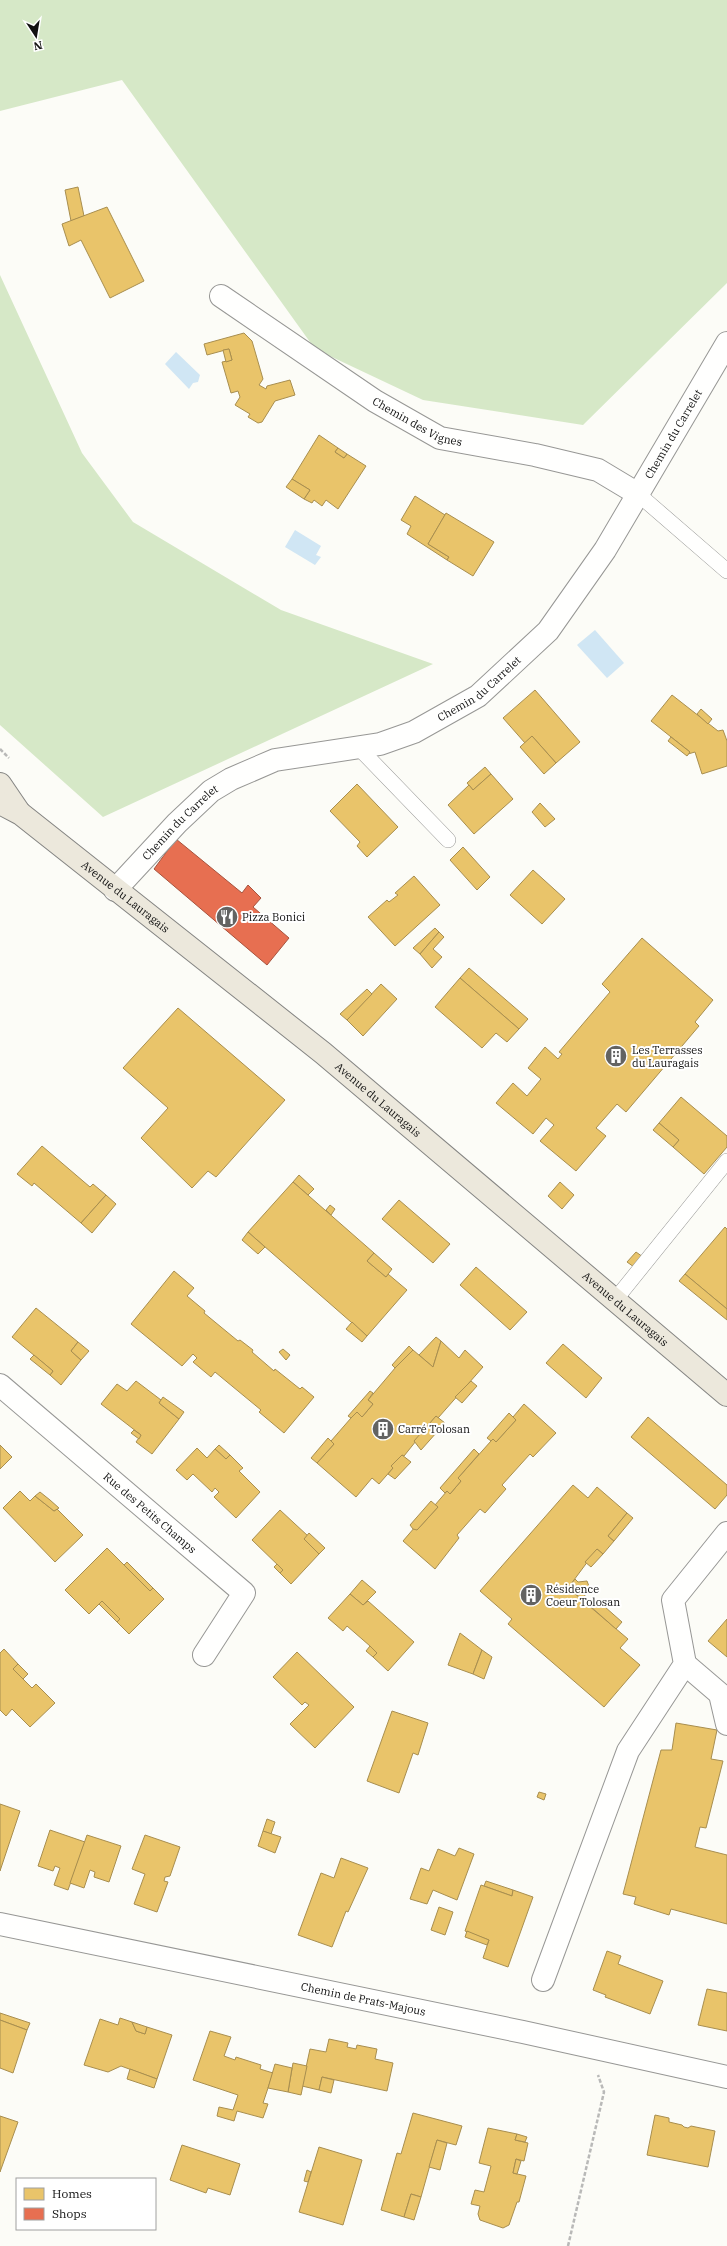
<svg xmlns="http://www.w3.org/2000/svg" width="727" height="2246" viewBox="0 0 727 2246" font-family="'IBM Plex Serif',serif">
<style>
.forest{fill:#d6e8c7}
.water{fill:#d0e6f4}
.homes{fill:#e9c46a;stroke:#a88e4f}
.shops{fill:#e76f51;stroke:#a7533e}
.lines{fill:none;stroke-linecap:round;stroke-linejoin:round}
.service-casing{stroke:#979795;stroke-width:16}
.minor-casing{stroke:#979795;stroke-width:24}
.primary-casing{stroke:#848482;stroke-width:24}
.path{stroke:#b9b9b8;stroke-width:2.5;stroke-dasharray:4 2;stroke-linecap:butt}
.service{stroke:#fffffe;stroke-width:15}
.minor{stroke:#fffffe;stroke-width:22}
.primary{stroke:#ece8dc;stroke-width:22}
.labels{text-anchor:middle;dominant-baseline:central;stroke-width:4;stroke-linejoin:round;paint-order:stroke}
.street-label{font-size:11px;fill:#111;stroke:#fff}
.poi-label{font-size:11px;fill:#111;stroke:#fff;text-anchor:start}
</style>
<rect width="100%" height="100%" fill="#fcfcf7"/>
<g class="forest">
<polygon points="0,0 727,0 727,283 583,425 423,400 315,349 122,80 0,111"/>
<polygon points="0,275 82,453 133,522 281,610 433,664 103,817 0,725"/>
</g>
<g class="water">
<polygon points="176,352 200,375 198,382 193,383 189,389 165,364"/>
<polygon points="295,530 321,546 316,555 321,557 315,565 285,547"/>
<polygon points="595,630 624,663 607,678 577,645"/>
</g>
<g class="homes">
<polygon points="78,187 84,216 71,221 65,190"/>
<polygon points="107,207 144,281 110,298 81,240 69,246 62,224"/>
<polygon points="244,333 252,341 263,379 259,385 266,389 267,386 290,380 295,395 275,401 262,422 258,423 248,417 250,414 235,405 240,397 238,391 231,393 222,362 232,360 229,349 207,355 204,344"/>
<polygon points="229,349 232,360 226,362 223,350"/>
<polygon points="319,435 338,448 335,452 344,458 347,454 366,466 338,509 326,500 322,506 314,500 312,503 304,499 310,490 292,479"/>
<polygon points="338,448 347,454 344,458 335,452"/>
<polygon points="292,479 310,490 304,499 286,487"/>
<polygon points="415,496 445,515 428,544 449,557 447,560 407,534 411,526 401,520"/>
<polygon points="446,513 494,542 473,576 447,560 449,557 428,544"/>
<polygon points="535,690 580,742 556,763 532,736 525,743 503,718"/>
<polygon points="672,695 718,731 723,730 727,741 727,766 702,774 695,752 688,754 690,752 651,721"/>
<polygon points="701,709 712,719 708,724 697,714"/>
<polygon points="532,736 556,763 544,774 520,747"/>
<polygon points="671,737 690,752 687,756 668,741"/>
<polygon points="485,767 491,774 473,790 467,783"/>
<polygon points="491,774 513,799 474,834 448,805 469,785 473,790"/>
<polygon points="357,784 398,827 367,857 357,846 360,842 330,811"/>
<polygon points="540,803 555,819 545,827 532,812"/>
<polygon points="463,847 490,877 477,890 450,860"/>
<polygon points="533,870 565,899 542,924 510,895"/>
<polygon points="414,876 440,905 395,946 368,917 387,900 389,902 398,895 395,893"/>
<polygon points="435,928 439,932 420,954 413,948"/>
<polygon points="439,932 444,937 433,949 442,957 432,968 420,954"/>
<polygon points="642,938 713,1000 695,1022 699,1026 626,1112 617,1104 596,1128 606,1136 576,1171 540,1141 554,1125 546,1118 533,1134 496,1103 513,1083 527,1096 541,1079 528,1068 545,1047 558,1059 562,1054 559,1052 610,992 602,984"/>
<polygon points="469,968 528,1019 519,1029 460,978"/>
<polygon points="460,978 519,1029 507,1042 496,1033 482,1048 435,1007"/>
<polygon points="381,984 397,999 363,1036 347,1020"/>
<polygon points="367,989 372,994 347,1020 340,1014"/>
<polygon points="178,1008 285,1100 216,1177 208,1171 192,1188 141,1138 168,1108 123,1068"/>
<polygon points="681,1097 727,1136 727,1147 704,1174 673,1147 679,1140 659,1123"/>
<polygon points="659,1123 679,1140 673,1147 653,1130"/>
<polygon points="42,1146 90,1187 93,1184 106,1195 81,1223 34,1183 32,1186 17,1174"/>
<polygon points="299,1175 314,1189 308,1195 293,1182"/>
<polygon points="293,1182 374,1253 367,1261 386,1277 388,1274 407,1290 367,1336 248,1232"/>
<polygon points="560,1182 574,1195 562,1209 548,1196"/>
<polygon points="106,1195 116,1204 92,1233 81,1223"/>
<polygon points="399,1200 450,1244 433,1263 382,1219"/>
<polygon points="330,1205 335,1209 331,1215 326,1210"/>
<polygon points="725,1227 727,1229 727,1309 685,1274"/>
<polygon points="248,1232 265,1247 258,1254 242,1240"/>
<polygon points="636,1252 643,1257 634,1267 627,1262"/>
<polygon points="374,1253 392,1269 386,1277 367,1261"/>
<polygon points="476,1267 527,1312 510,1330 460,1285"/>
<polygon points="174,1271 194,1288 187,1296 205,1311 204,1313 238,1341 240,1340 253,1350 252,1352 274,1371 275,1369 300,1389 302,1387 314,1397 284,1433 259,1412 261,1410 215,1372 211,1377 193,1362 197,1358 193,1354 182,1366 131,1324"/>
<polygon points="685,1274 727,1309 727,1320 679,1281"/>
<polygon points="36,1308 78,1342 71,1351 81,1360 61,1385 50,1375 53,1371 12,1337"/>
<polygon points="352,1322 367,1336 362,1342 346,1329"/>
<polygon points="436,1337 441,1341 433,1367 419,1355"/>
<polygon points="441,1341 459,1358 465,1350 483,1367 438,1418 436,1416 404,1456 402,1455 391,1466 393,1468 379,1484 372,1478 356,1497 317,1463 334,1444 331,1441 351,1418 357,1412 362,1417 373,1404 368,1400 401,1361 413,1350 433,1367"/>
<polygon points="78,1342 89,1351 81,1360 71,1351"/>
<polygon points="563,1344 602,1378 586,1398 546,1363"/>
<polygon points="409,1346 413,1350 395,1368 392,1365"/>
<polygon points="283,1349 290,1355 286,1360 279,1352"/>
<polygon points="34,1355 53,1371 50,1375 30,1359"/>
<polygon points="136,1381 161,1400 159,1403 179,1419 152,1454 136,1442 141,1435 101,1404 117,1384 127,1391"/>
<polygon points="471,1381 477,1386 462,1403 455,1397"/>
<polygon points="370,1391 373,1393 368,1400 373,1404 362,1417 357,1412 351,1418 348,1416"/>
<polygon points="163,1397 184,1412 179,1419 159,1403"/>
<polygon points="524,1404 556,1433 533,1457 530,1454 502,1485 506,1489 485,1513 480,1509 457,1535 459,1538 435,1569 403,1541 415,1527 417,1530 438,1507 435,1505 447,1491 450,1494 461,1481 458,1478 491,1441 493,1439 496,1442 516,1420 513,1417"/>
<polygon points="509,1413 516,1420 496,1442 493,1439 491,1441 487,1438"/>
<polygon points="436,1416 445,1423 421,1450 414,1441"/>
<polygon points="648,1417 727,1485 727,1495 715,1509 631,1437"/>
<polygon points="134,1430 141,1435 139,1439 131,1433"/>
<polygon points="328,1438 334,1444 317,1463 311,1458"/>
<polygon points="0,1445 12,1457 0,1469"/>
<polygon points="219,1445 230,1455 226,1459 215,1449"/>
<polygon points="197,1448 207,1458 215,1449 226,1459 230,1455 243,1468 239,1471 260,1492 236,1518 214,1497 219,1492 215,1488 212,1492 193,1474 187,1480 176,1470"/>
<polygon points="474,1449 479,1454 458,1478 461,1481 450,1494 447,1491 445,1493 440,1488"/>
<polygon points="402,1455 411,1462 395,1479 388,1474 393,1468 391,1466"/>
<polygon points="573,1485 588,1498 597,1487 627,1513 608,1536 614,1541 603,1554 597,1549 568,1588 628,1639 620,1648 640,1665 604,1707 508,1624 512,1619 480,1591"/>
<polygon points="20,1491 30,1501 35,1496 54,1511 57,1509 83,1535 55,1562 3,1508"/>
<polygon points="40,1492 50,1500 59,1508 54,1511 35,1496"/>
<polygon points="431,1501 438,1507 417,1530 413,1529 410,1525"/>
<polygon points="280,1510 308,1536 304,1539 319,1554 291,1584 280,1573 283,1570 252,1540"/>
<polygon points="627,1513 633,1518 614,1541 608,1536"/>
<polygon points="309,1533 325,1548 319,1554 304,1539"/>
<polygon points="107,1548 150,1591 153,1588 164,1599 129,1634 117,1622 120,1619 102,1601 89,1614 65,1590"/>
<polygon points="597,1549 603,1554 591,1567 585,1562"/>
<polygon points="127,1562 153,1588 150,1591 124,1565"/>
<polygon points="277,1564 283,1570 280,1573 274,1567"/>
<polygon points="575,1579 578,1582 587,1581 590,1589 582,1599 568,1588"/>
<polygon points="362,1580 376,1592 363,1605 350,1594"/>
<polygon points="350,1594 363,1605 368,1601 414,1642 388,1671 373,1657 377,1653 370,1646 347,1626 343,1631 328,1618"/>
<polygon points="596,1599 622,1622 616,1629 590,1606"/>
<polygon points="102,1601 120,1619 117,1622 99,1604"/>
<polygon points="727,1619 727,1657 708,1641"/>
<polygon points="460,1633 482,1650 473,1674 448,1665"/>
<polygon points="370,1646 377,1653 373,1657 366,1651"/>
<polygon points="4,1649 18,1664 13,1669 32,1688 36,1684 55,1703 30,1727 12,1709 6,1716 0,1710 0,1653"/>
<polygon points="482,1650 492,1657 484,1679 473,1674"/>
<polygon points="297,1652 354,1707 315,1748 290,1724 309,1705 305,1702 302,1705 273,1677"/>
<polygon points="18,1664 28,1674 23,1679 13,1669"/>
<polygon points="392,1711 428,1723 418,1755 413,1753 399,1793 367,1781"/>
<polygon points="676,1723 717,1730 711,1759 723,1761 706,1828 700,1827 695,1847 727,1855 727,1924 671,1909 669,1915 634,1904 636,1897 623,1894 661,1750 672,1750"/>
<polygon points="539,1792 546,1794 544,1800 537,1797"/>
<polygon points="0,1804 20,1811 0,1871"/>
<polygon points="267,1819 275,1822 271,1834 263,1831"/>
<polygon points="50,1830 85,1842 68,1890 54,1885 60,1868 55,1866 53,1871 38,1866"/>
<polygon points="263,1831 281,1837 275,1853 258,1846"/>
<polygon points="87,1835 121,1846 109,1882 94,1877 95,1872 90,1870 84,1888 70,1883"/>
<polygon points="145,1835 180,1847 170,1876 165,1877 164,1881 168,1882 157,1912 134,1904 145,1874 132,1869"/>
<polygon points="459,1848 474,1854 457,1900 433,1890 427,1904 410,1899 421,1868 429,1871 438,1849 455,1856"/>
<polygon points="341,1858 368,1868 348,1912 346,1911 332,1947 298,1935 321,1873 334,1878"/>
<polygon points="486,1881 513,1890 512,1896 484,1886"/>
<polygon points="481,1885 512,1896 513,1890 533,1897 508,1967 483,1958 489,1940 465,1931"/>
<polygon points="439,1907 453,1912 445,1935 431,1930"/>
<polygon points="467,1931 489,1940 487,1945 465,1937"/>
<polygon points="607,1951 621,1956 618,1964 663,1981 650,2014 605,1997 606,1995 593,1990"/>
<polygon points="707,1989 727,1993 727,2031 698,2025"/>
<polygon points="0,2013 30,2023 27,2030 0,2020"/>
<polygon points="120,2018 132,2022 136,2031 145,2034 147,2027 172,2035 157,2079 121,2066 108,2072 84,2065 100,2019 118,2025"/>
<polygon points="0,2020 27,2030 13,2073 0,2068"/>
<polygon points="132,2022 147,2027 145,2034 136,2031"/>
<polygon points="210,2031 231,2037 224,2056 235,2060 236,2057 261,2065 260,2069 273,2073 263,2103 268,2104 263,2118 237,2111 234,2121 217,2116 219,2107 233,2110 238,2095 193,2080"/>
<polygon points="329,2039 348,2043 347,2047 356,2049 357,2045 377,2049 375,2059 393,2063 387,2091 322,2077 319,2090 302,2086 310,2049 326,2052"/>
<polygon points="293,2063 307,2066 301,2095 288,2092"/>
<polygon points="275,2064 292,2068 288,2092 268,2088"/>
<polygon points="130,2069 157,2079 154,2088 127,2079"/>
<polygon points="322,2077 334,2080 331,2093 319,2090"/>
<polygon points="413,2113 462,2126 456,2145 437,2140 421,2197 411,2194 404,2217 381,2210 397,2153 401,2154"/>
<polygon points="655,2115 669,2118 669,2122 682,2125 684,2127 688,2128 691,2126 715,2131 708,2167 647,2155"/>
<polygon points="0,2116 18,2122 0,2172"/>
<polygon points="488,2128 517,2134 515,2140 528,2143 524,2161 516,2159 513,2173 526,2176 519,2202 517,2202 509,2225 503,2228 480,2220 478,2214 480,2206 471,2204 475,2190 484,2192 491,2166 479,2163"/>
<polygon points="517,2134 527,2137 525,2142 515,2140"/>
<polygon points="437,2140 447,2143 440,2170 429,2167"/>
<polygon points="182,2145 240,2164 230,2195 208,2188 206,2193 170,2180"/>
<polygon points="319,2147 362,2160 343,2225 299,2212"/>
<polygon points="516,2159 521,2161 517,2174 513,2173"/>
<polygon points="307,2170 311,2172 308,2182 304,2181"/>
<polygon points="411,2194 421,2197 414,2220 404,2217"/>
</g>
<polygon class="shops" points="176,839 242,893 248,885 261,898 253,907 289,938 267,965 154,869"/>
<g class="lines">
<g class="service-casing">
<g id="service">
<polyline points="638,494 727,571"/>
<polyline points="358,747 448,840"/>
<polyline points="615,1300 727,1161"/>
</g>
</g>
<g class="minor-casing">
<g id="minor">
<path id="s1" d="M221 296 375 401 440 438 535 455 598 470 638 494"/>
<path id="s2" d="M115 890 177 823 211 791 231 779 275 760 380 744 414 732 478 696 548 631 605 550 727 343"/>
<path id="s3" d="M0 1385 244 1593 204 1655"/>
<polyline points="685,1664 720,1694 727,1724"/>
<path id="s4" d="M0 1924 523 2032 727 2077"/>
<polyline points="543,1980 628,1751 685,1664 673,1600 727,1533"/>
</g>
</g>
<g class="primary-casing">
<g id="primary">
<polyline points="0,784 19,812"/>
<path id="s5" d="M0 803 21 814 323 1053 727 1395"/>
</g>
</g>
<g class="path">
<polyline points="0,749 9,758"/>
<polyline points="568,2246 604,2092 598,2075"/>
</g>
<use href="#service" class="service"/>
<use href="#minor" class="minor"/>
<use href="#primary" class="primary"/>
</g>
<defs>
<g id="restaurant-disc" transform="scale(1.15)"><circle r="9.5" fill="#636362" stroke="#fff"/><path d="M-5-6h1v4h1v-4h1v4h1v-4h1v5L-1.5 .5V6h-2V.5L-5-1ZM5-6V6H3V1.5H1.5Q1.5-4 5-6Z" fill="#fff"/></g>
<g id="building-disc" transform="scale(1.15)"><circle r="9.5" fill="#636362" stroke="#fff"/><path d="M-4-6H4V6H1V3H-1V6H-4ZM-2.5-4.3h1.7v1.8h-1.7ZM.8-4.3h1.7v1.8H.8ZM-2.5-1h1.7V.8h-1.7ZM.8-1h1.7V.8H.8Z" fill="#fff"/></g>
</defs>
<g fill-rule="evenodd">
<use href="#restaurant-disc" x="227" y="917"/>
<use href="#building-disc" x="616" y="1056"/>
<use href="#building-disc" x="383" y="1429"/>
<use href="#building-disc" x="531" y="1595"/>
</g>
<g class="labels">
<g class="street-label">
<text stroke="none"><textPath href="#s1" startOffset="234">Chemin des Vignes</textPath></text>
<text stroke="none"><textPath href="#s2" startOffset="754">Chemin du Carrelet</textPath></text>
<text stroke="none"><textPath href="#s2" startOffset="430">Chemin du Carrelet</textPath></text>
<text stroke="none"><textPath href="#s2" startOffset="94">Chemin du Carrelet</textPath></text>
<text stroke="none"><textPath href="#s5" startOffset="157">Avenue du Lauragais</textPath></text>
<text stroke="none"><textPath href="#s5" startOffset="481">Avenue du Lauragais</textPath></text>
<text stroke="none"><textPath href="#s5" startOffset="805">Avenue du Lauragais</textPath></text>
<text stroke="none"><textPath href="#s3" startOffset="197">Rue des Petits Champs</textPath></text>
<text stroke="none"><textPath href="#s4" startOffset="371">Chemin de Prats-Majous</textPath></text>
</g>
<g class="poi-label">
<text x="242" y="917">Pizza Bonici</text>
<text x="632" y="1050">Les Terrasses<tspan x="632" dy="13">du Lauragais</tspan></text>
<text x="398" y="1429">Carré Tolosan</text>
<text x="546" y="1589">Résidence<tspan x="546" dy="13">Coeur Tolosan</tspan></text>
</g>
</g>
<rect x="16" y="2178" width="140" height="52" fill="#ffffff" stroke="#a0a0a0"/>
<rect x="24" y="2188" width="20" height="12" fill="#e9c46a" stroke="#a0a0a0"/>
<text x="52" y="2198" font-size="12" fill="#111111">Homes</text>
<rect x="24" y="2208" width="20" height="12" fill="#e76f51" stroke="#a0a0a0"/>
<text x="52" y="2218" font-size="12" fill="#111111">Shops</text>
<g transform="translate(36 36) rotate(168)" stroke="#ffffff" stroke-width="3" paint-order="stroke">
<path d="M0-3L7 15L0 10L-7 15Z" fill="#111111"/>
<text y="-6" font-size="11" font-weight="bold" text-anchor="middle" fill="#111111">N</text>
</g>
</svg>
